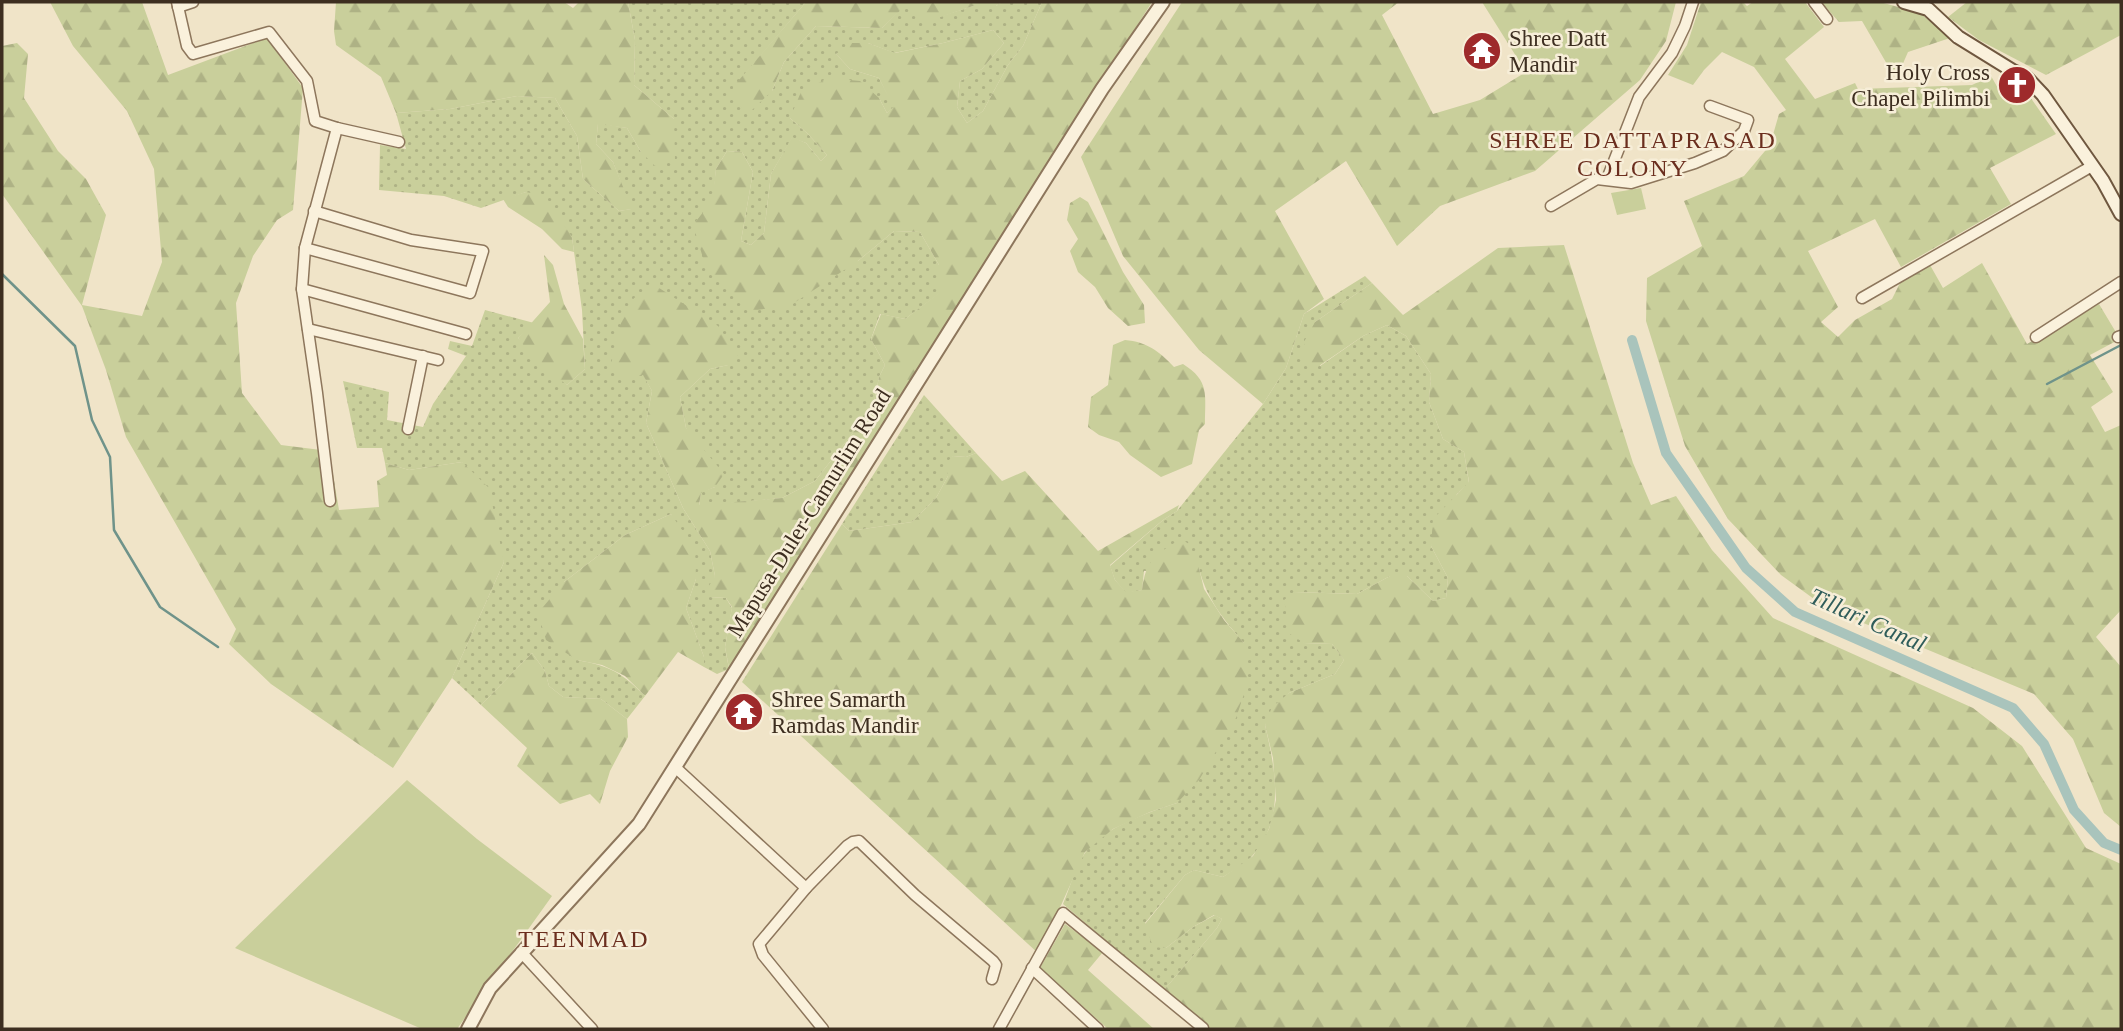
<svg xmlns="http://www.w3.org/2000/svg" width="2123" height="1031" viewBox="0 0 2123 1031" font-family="Georgia,serif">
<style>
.grass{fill:url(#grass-dots)}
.forest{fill:url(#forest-firs)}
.park{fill:#c9cf9b}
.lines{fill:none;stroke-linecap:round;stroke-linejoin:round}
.stream{stroke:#6f938a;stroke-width:2.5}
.canal{stroke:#a9c4bc;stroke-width:10}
.minor-casing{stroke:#8d765c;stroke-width:13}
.tertiary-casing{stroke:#8d765c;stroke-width:16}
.secondary-casing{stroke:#6f573f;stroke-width:16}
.minor{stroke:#faf1dc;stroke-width:10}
.tertiary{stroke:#faf1dc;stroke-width:12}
.secondary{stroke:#faf1dc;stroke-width:12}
.labels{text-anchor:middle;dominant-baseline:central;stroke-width:5;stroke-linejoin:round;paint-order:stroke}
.poi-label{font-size:23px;fill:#3d2e20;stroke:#f7eed8;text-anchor:start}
.street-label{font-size:23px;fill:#3d2e20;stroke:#f7eed8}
.neighbourhood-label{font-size:24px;letter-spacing:2px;fill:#6b2e1e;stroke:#f7eed8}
.water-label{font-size:24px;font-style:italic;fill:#2f5d5a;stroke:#f7eed8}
</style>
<defs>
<pattern id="grass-dots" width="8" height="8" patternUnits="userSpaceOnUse" patternTransform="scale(1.75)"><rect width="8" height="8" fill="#c9cf9b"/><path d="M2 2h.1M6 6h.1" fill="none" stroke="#aeb285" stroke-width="1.8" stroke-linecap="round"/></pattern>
<pattern id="forest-firs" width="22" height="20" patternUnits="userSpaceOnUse" patternTransform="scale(1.75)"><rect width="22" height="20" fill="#c9cf9b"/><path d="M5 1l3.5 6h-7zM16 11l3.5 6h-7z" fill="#aeb285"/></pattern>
</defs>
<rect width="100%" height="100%" fill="#f0e4c8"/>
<g class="grass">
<path d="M628 2H806L734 87 772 91 784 62 816 26 882 28 906 4 926 21 973 6H996L1002 2H1042L1023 46 1008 65 983 111 967 123 957 107 960 81 982 69 1004 43 993 30 943 43 894 53 868 43 836 54 850 69 879 78 894 107 887 113 879 98 790 118 808 134 827 155 821 161 806 143 792 138 771 174 764 233 751 245 741 241 753 172 742 152 727 151 716 169 707 271 858 261 894 231 920 232 939 265 940 293 905 319 880 314 871 339 885 365 879 377 873 407 815 481 782 498 699 506 701 492 715 487 686 428 680 397 710 369 728 365 643 374 652 391 646 423 683 508 710 551 715 576 710 597 726 598 732 608 725 647 729 669 717 674 704 667V657L686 608 696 579 671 514 625 535 564 582 577 660C610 666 621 672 645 696L627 719 601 699 563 697 549 686 545 671 532 653 481 705 452 678 504 562 462 462 409 470 385 463 382 448H357L343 381 389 392 387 420 423 427 433 404 466 356 448 349 450 341 472 346 485 310 534 323 518 338 567 385 585 369 582 310 572 237 526 192 481 208 444 196 379 190 380 145 406 149 396 113 450 109 517 96 555 98 577 136 583 179 619 211 631 209 613 162 596 144 598 123 627 128 641 152 674 119 634 85 635 40Z"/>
<path d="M1365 276 1372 283 1315 322 1320 366 1363 336 1387 325 1406 336 1431 374 1429 402 1443 439 1464 452 1469 483 1457 494 1431 546 1448 578 1446 598 1433 601 1407 576H1390L1357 594 1294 592 1304 643 1332 644 1344 660 1335 674 1289 693 1265 725C1275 768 1286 818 1253 855 1246 864 1232 871 1223 877L1194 870 1185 875 1145 923 1166 948 1193 927 1215 915 1222 919 1217 928 1164 990 1063 904C1070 888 1075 867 1085 853 1102 828 1149 812 1177 803L1244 643C1224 620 1206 598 1199 568L1144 571 1142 590 1126 593 1115 580 1110 566 1163 520 1177 511 1263 404 1286 368 1304 314Z"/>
<polygon points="924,395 976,453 966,457 953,456 948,476 936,498 912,522 849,531 842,524"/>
</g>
<g class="forest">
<polygon points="50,2 142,2 168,75 267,38 303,88 293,210 277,220 253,256 236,303 242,393 281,445 329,451 339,510 379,507 377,481 387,475 385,463 409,470 462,462 489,488 504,562 452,678 393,768 271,684 229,644 236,629 126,437 106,370 82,306 2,194 2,46 17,43 28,54 24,98 58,151 86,179 106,215 82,305 142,316 162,262 154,169 127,111 73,46"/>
<polygon points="336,2 564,2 573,8 579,2 628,2 635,40 634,85 674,119 675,161 655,166 641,152 627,128 598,124 596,144 613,162 632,209 619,211 583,179 577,136 555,98 517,96 450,109 396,113 381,77 336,45 334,31"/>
<polygon points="806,2 1002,2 996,6 973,6 926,22 906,5 882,28 816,26 784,62 772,91 751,111 738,106 733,87"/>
<polygon points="1042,2 1152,2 729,668 725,647 732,607 726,598 710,597 707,589 715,576 710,551 683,508 646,423 652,391 643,375 623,378 611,364 621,322 634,298 656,286 718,326 738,355 728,365 710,369 680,397 686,428 724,474 715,487 701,493 699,505 782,498 815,481 873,407 879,377 885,365 871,339 881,314 905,319 939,293 939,265 920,232 894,231 858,261 791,305 751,311 707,271 693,225 712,201 716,169 727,151 742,152 753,172 741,241 751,245 764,233 771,174 792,137 806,143 821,161 827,155 808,134 790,118 801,92 828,78 860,81 879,98 887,113 893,107 879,78 850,69 836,54 851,43 868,43 895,53 943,43 993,30 1004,43 982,69 960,81 957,107 967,123 983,111 1008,65 1023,46"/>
<polygon points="1182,2 1399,2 1382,15 1433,114 1480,100 1526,72 1482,2 1676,2 1666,41 1640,80 1535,171 1440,206 1397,246 1346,161 1275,211 1324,299 1304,314 1286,368 1263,404 1199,350 1123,256 1081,157"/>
<polygon points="1701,2 1743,2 1747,6 1753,2 1805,2 1824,27 1785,59 1815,99 1855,83 1858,89 1972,85 1991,76 2003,97 2028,94 2056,134 1990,168 2011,204 1901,267 1875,219 1808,251 1838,307 1821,322 1838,337 1855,320 1892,299 1901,281 1930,265 1943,288 1982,263 2027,344 2099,304 2120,339 2090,355 2113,392 2091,407 2105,432 2121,425 2121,610 2096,637 2121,667 2121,827 2104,813 2073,739 2034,694 1825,607 1781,575 1728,519 1685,446 1646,321 1647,278 1702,246 1684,201 1744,176 1770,145 1779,114 1786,110 1754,67 1722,52 1704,70 1693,85 1668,75 1687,45"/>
<polygon points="1821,2 1880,2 1920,13 1950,38 1908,52 1901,68 1891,71 1862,21 1839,22"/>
<polygon points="1967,2 2121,2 2121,35 2046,75 1979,40 1948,17"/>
<polygon points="526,192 545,196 572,237 574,252 562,249 542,229 508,207 503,199"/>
<polygon points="1080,197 1088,202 1123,272 1144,305 1145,323 1128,326 1108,308 1095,287 1078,272 1070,251 1078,239 1067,220 1070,203"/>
<polygon points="1564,245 1633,463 1651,505 1676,496 1712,550 1773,618 1973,708 2022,746 2086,848 2121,864 2121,1029 1210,1029 1164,990 1217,928 1222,919 1214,915 1193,927 1166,948 1153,947 1145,924 1185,875 1194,870 1223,877 1253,856 1269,829 1276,800 1273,758 1265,725 1272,707 1289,693 1335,674 1344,660 1332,644 1304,643 1290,634 1284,600 1294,592 1357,594 1390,576 1407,576 1433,601 1446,598 1448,578 1431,546 1433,519 1469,482 1464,452 1443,439 1429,402 1431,374 1406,336 1387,325 1363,336 1319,366 1302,359 1305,340 1315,322 1372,283 1403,315 1498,248"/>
<polygon points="544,255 553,265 564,304 583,339 585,369 567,385 536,362 518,338 550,302"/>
<path d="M1125 340C1147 342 1159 351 1174 367L1183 364C1210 381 1205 395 1205 424L1199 430 1192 464 1161 477 1130 455 1119 442 1099 435 1088 427 1091 397 1108 385 1113 345Z"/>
<path d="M976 453 1002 481 1025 471 1098 551 1179 505 1177 511 1163 520 1110 565 1115 580 1126 592 1142 590C1146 559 1156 554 1181 539L1189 544 1199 568 1204 589 1224 620 1244 643 1248 682 1236 718 1199 780 1177 803 1150 812 1113 829 1085 852 1039 954 742 682 842 524 849 531 912 522 936 498 948 476 945 464 953 456 966 457Z"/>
<polygon points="671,514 695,549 696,579 686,608 704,657 704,667 678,652 645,696 625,676 602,665 577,660 546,640 538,613 564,582 625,535"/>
<polygon points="532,653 545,671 549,686 563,697 601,699 627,719 628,737 610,771 600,804 590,794 560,804 517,766 527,748 481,705"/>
<polygon points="1065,924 1103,952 1088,970 1154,1029 1108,1029 1040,968"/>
</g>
<g class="park">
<polygon points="1641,188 1646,209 1617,215 1611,193"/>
<polygon points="407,780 477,839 552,896 457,1029 422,1029 235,948"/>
</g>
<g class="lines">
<g class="stream">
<polyline points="2,274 75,346 92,420 110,457 114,530 160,607 218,647"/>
<polyline points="2047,384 2121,345"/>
</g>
<polyline class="canal" points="1632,340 1666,453 1746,568 1795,612 2013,708 2044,744 2074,810 2104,843 2121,850"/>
<g class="minor-casing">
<g id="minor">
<polyline points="177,2 187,46 193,54 269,32 307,81 315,121 337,128 399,142"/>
<polyline points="1814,2 1827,19"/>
<polyline points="178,7 193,2"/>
<polyline points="1607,179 1639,97 1672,53 1685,26 1693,2"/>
<polyline points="1551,206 1597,179 1631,183 1695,163 1723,151 1744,131 1748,120 1710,106"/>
<polyline points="305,248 470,293 483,251 411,240 314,211"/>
<polyline points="302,289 466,334"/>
<polyline points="1862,298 2092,166"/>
<polyline points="308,329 438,360"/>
<polyline points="2036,337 2121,282"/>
<polyline points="2118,337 2121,336"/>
<polyline points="408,429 423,356"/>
<polyline points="330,501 317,393 302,289 305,248 337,128"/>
<polyline points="675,767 806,888 759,944 763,955 823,1029"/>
<polyline points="806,888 847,846 853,842 859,841 915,895 993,961 996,965 992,979"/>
<polyline points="521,952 592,1029"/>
<polyline points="1032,968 1098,1029"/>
<polyline points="999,1029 1063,913 1203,1028"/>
</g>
</g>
<g class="tertiary-casing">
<polyline id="tertiary" points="468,1029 490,988 639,824 1102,89 1163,2"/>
</g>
<g class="secondary-casing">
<polyline id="secondary" points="1904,2 1928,9 1958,37 2013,71 2026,77 2043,95 2103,181 2121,214"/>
</g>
<use href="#minor" class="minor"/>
<use href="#tertiary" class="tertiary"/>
<use href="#secondary" class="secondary"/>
</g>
<defs>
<g id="temple-disc" transform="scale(2.0125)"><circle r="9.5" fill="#9e2a2b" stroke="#f7eed8"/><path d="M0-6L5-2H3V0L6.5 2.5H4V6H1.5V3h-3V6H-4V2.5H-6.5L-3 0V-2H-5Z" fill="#fff"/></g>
<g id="church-disc" transform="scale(2.0125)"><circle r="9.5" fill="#9e2a2b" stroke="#f7eed8"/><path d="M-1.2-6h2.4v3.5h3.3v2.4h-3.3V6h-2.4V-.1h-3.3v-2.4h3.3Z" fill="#fff"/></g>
</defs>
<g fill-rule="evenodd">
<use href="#temple-disc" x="1482" y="51"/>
<use href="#church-disc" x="2017" y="85"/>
<use href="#temple-disc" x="744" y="712"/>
</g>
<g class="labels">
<g class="poi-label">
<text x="1509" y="38">Shree Datt<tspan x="1509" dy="26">Mandir</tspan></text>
<text x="1990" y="72" text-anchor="end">Holy Cross<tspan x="1990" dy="26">Chapel Pilimbi</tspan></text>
<text x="771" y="699">Shree Samarth<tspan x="771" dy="26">Ramdas Mandir</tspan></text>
</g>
<g class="street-label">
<text transform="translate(809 513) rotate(-58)">Mapusa-Duler-Camurlim Road</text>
</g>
<g class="neighbourhood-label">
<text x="1633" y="140">SHREE DATTAPRASAD<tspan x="1633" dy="28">COLONY</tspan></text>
<text x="584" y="939">TEENMAD</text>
</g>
<g class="water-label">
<text transform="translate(1868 620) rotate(24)">Tillari Canal</text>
</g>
</g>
<rect width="2123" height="1031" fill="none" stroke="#3d2e20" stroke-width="7"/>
</svg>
